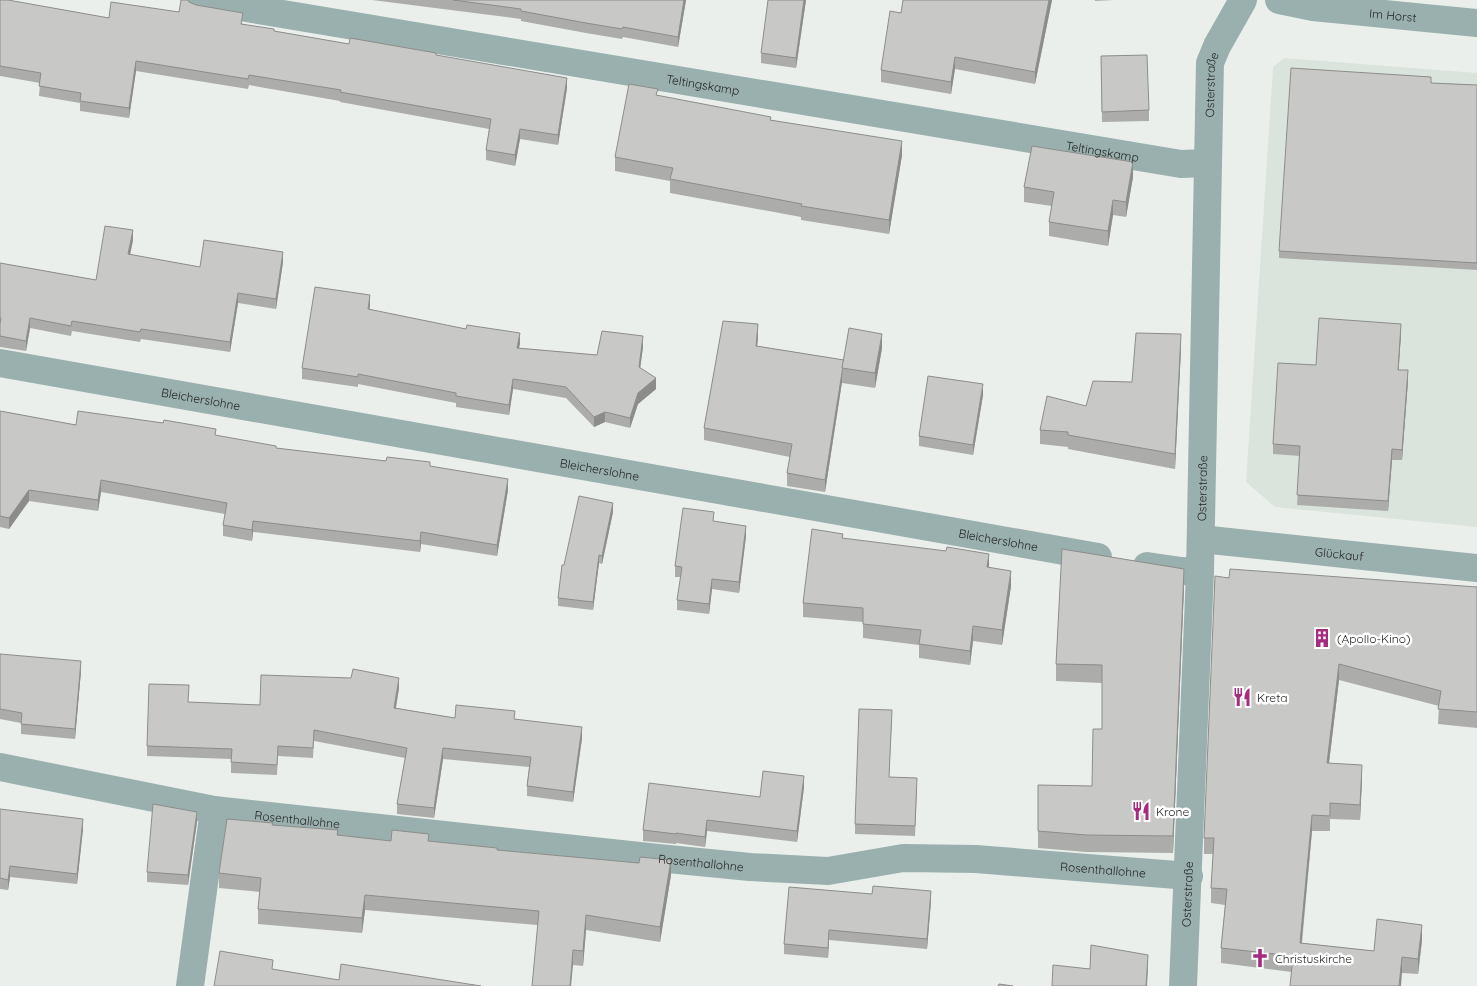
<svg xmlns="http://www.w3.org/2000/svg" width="1477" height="986" viewBox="0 0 1477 986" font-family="Quicksand,sans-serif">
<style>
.built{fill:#dae4dc}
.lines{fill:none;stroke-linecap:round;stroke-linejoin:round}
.minor{stroke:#9ab0ae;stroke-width:28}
.wall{fill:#acadaa}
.shaded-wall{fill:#8c8d8b}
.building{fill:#c8c9c6;stroke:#8c8d8b}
.labels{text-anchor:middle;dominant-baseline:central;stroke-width:5;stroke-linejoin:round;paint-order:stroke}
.street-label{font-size:12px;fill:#232423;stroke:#fff}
.poi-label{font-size:12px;fill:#232423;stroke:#fff;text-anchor:start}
</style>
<rect width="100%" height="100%" fill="#ebefec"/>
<polygon class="built" points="1284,58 1477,73 1477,527 1275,507 1246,482 1273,67"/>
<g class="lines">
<g class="minor">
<path id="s1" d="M199 0 1181 164 1208 163"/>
<path id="s2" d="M1279 0 1313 7 1477 23"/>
<path id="s3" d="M0 363 1098 557"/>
<path id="s4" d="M1201 539 1477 568"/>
<polyline points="1147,566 1181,571 1200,572"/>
<path id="s5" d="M0 767 214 810 658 858 750 867 828 871 903 858 976 859 1189 876"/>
<polyline points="190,986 214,810"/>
<path id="s6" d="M1183 986 1200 572 1210 63 1217 46 1243 0"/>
</g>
</g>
<g class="wall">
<polygon points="0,0 109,18 179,12 189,2 243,24 274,31 349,44 436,55 567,88 558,145 520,139 515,166 486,160 486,150 489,129 340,102 340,101 249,85 248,89 136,71 129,118 80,111 80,103 39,96 40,83 0,76"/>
<polygon points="372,0 686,0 678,47 623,37 622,39 586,33 521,21 521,19"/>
<polygon points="806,0 796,68 761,63 761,53"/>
<polygon points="1052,0 1035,84 955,69 951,94 881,82 881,70"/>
<polygon points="1095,0 1114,0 1095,1"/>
<polygon points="1101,56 1149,110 1149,121 1102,122"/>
<polygon points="1431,83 1477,85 1477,270 1279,258 1279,251"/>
<polygon points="658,96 771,120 902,155 889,234 801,220 801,217 670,193 670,181 615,171 615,157"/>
<polygon points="1133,177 1126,217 1113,215 1108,246 1049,236 1049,222 1052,206 1024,202 1024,187"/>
<polygon points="133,240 130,255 200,267 283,262 276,309 238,303 230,352 141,339 140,342 72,331 71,336 30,328 26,351 0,347 0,263 96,280"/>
<polygon points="370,305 369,310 520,343 519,348 597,355 643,347 640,368 656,389 638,404 630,428 605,422 594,427 566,398 513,389 509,415 456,407 456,403 358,384 358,387 302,379 302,368"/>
<polygon points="1401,334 1398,370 1408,381 1402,460 1392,460 1388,511 1297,505 1300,456 1273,454 1273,444 1316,365"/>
<polygon points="758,337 757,346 844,360 882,348 875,388 842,383 842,382 825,492 787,486 787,473 790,457 704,440 704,428"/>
<polygon points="1181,349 1175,469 1068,449 1068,447 1040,444 1040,430 1132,382"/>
<polygon points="983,395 973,455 919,446 919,436"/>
<polygon points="0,411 76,425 216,436 276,448 430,466 508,490 497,556 421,544 420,552 253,532 252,541 223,536 223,525 225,514 101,492 98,511 29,501 9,529 0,527"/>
<polygon points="613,512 602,564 599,563 593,610 558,606 558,598 564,565"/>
<polygon points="714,521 746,536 739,593 712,589 709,614 677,610 677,600 681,577 675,577 675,566"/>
<polygon points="843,538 989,568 1011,586 1002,645 973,641 970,665 919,658 919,645 863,638 863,622 803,617 803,603"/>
<polygon points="1229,578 1477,587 1477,728 1438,724 1439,706 1339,680 1329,763 1362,780 1360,820 1330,819 1330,831 1312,831 1302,943 1374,951 1422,940 1418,974 1402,973 1292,972 1221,963 1221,948 1225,905 1211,903 1211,888 1213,854 1204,854 1204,838"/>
<polygon points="1184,587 1173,853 1086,852 1038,848 1038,831 1092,786 1102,729 1102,683 1056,681 1056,664"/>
<polygon points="0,654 81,671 75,739 21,734 21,723 0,719"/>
<polygon points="399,688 396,708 455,718 515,719 582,738 573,802 527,796 527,786 529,767 443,759 434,818 397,814 397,804 405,758 314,741 313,758 278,756 277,775 231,773 231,759 147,756 147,746 189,702 260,705"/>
<polygon points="892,720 889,777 917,788 915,836 855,834 855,824"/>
<polygon points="804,787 797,842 707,831 705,847 676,843 676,844 643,841 643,830 760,797"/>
<polygon points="0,809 83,829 77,884 10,877 8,890 0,889"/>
<polygon points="197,822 188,885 147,882 147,872"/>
<polygon points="273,825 338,835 391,841 429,841 671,875 660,942 586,930 583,966 573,965 537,925 365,910 362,933 258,924 258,909 260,892 219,888 219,873"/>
<polygon points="789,887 931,901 927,949 829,940 828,958 784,954 784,944"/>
</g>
<g class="shaded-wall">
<polygon points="684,0 686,0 678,47 678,37"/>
<polygon points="804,0 806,0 796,68 796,58"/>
<polygon points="1049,0 1052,0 1035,84 1035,72"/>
<polygon points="955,57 955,69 951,94 951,82"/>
<polygon points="136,61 136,71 129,118 129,108"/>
<polygon points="567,78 567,88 558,145 558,135"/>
<polygon points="520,129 520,139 515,166 515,155"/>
<polygon points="902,141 902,155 889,234 889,220"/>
<polygon points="1133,162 1133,177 1126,217 1126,202"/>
<polygon points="1113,200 1113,215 1108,246 1108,231"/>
<polygon points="133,230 133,240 128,264 128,254"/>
<polygon points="283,252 283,262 276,309 276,299"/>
<polygon points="238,293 238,303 230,352 230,342"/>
<polygon points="370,295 370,305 368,320 368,309"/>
<polygon points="30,318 30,328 26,351 26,341"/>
<polygon points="758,324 758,337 756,359 756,346"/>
<polygon points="1401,324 1401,334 1398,380 1398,370"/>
<polygon points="520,333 520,343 517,358 517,348"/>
<polygon points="882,334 882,348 875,388 875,373"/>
<polygon points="1181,334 1181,349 1175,469 1175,454"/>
<polygon points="643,336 643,347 639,377 639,367"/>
<polygon points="842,369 842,382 825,492 825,480"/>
<polygon points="1408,370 1408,381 1402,460 1402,450"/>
<polygon points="656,378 656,389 638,404 630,428 630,418 638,393"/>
<polygon points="513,379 513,389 509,415 509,405"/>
<polygon points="983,384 983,395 973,455 973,445"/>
<polygon points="605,412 605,422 594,427 594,417"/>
<polygon points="1392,449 1392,460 1388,511 1388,501"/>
<polygon points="508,479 508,490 497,556 497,545"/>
<polygon points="101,480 101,492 98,511 98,500"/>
<polygon points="29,490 29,501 9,529 9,518"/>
<polygon points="613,503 613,512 602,564 602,556"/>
<polygon points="253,521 253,532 252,541 252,530"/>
<polygon points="746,526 746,536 739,593 739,582"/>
<polygon points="421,532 421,544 420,552 420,541"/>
<polygon points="989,554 989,568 987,567"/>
<polygon points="599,555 599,563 593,610 593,602"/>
<polygon points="1184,569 1184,587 1173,853 1173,836"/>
<polygon points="1011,571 1011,586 1002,645 1002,630"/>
<polygon points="712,579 712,589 709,614 709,604"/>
<polygon points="973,626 973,641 970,665 970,651"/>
<polygon points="81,661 81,671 75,739 75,729"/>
<polygon points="1339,664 1339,680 1327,779 1327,763"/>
<polygon points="399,678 399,688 394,718 394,708"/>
<polygon points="582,727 582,738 573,802 573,792"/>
<polygon points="443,748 443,759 434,818 434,808"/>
<polygon points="1362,765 1362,780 1360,820 1360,805"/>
<polygon points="804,776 804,787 797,842 797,831"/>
<polygon points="197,812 197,822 188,885 188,875"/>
<polygon points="1312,815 1312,831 1300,958 1300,943"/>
<polygon points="83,819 83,829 77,884 77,874"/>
<polygon points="707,820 707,831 705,847 705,837"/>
<polygon points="671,860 671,875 660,942 660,927"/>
<polygon points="10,866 10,877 8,890 8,880"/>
<polygon points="931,891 931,901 927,949 927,939"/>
<polygon points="365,895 365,910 362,933 362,918"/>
<polygon points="586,915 586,930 583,966 583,951"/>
<polygon points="1422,925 1422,940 1418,974 1418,959"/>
<polygon points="829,930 829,940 828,958 828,948"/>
<polygon points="573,950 573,965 571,986 570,986"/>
<polygon points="1148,955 1148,968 1147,986 1146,986"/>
<polygon points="1402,957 1402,973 1401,986 1399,986"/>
</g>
<g class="building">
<polygon points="0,0 8,0 109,18 111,2 179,12 181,0 188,0 189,2 196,5 243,13 241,24 274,29 274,31 349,44 350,38 436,53 436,55 567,78 558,135 520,129 515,155 486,150 491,119 340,92 341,90 249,75 248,79 136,61 129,108 80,101 81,93 39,86 41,73 0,66"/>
<polygon points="453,0 684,0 678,37 623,27 622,29 586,23 521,11 521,9"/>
<polygon points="768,0 804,0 796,58 761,53"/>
<polygon points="903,0 1049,0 1035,72 955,57 951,82 881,70 890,11 901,13"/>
<polygon points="1147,55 1149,110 1102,112 1101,56"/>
<polygon points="1291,68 1431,77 1431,83 1477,85 1477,263 1279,251"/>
<polygon points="629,84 658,89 656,95 771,117 770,120 902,141 889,220 801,206 802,204 670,179 673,168 615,157"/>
<polygon points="1032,146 1133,162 1126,202 1113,200 1108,231 1049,222 1054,192 1024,187"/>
<polygon points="105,226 133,230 128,254 200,267 204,240 283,252 276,299 238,293 230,342 141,329 140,332 72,321 71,326 30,318 26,341 0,336 0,324 1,318 0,318 0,263 96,280"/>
<polygon points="315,287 370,295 368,309 466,329 467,325 520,333 517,348 597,355 602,331 643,336 639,367 656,378 638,393 630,418 605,412 594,417 566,387 513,379 509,405 456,396 456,393 358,374 358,377 302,368"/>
<polygon points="1319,318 1401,324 1398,370 1408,370 1402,450 1392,449 1388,501 1297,495 1300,446 1273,444 1278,363 1316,365"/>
<polygon points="723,321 758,324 756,346 844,360 825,480 787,473 792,444 704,428"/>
<polygon points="849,328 882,334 875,373 842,368"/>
<polygon points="1136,333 1181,334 1175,454 1068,435 1068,432 1040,430 1047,396 1086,406 1093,381 1132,382"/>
<polygon points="928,376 983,384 973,445 919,436"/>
<polygon points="0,411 76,425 78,411 163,423 164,420 216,429 215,435 276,446 276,448 386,461 387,457 430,462 430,466 508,479 497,545 421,532 420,541 253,521 252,530 223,525 227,503 101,480 98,500 29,490 9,518 0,516"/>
<polygon points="579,496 613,503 602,556 599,555 593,602 558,598 562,565 564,565"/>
<polygon points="683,508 714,512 713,521 746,526 739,582 712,579 709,604 677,600 682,567 675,566"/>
<polygon points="812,529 843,534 842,538 946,551 947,547 989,554 987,567 1011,571 1002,630 973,626 970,651 919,644 921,630 863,624 863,608 803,603"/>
<polygon points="1062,549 1184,569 1173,836 1086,835 1038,831 1038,785 1092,786 1093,729 1102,729 1102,665 1056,664"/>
<polygon points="1230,569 1477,587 1477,712 1438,709 1441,691 1339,664 1327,763 1362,765 1360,805 1330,803 1330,816 1312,815 1300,943 1374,951 1377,919 1422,925 1418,959 1402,957 1399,986 1290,986 1293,956 1221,948 1227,889 1211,888 1214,838 1204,838 1215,576 1229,578"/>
<polygon points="0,654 81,661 75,729 21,724 22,713 0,709"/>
<polygon points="353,669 399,678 394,708 455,718 456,705 515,711 514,719 582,727 573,792 527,786 531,757 443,748 434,808 397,804 407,748 314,730 313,748 278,746 277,765 231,762 232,749 147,746 149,684 189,685 188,702 260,705 261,675 351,678"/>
<polygon points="859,709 892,710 889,777 917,778 915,826 855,824"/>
<polygon points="763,771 804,776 797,831 707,820 705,837 676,833 676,834 643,830 649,783 760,797"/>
<polygon points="153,804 197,812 188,875 147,872"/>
<polygon points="0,809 83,819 77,874 10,866 8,880 0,878"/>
<polygon points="227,819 273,823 272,825 338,830 337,835 391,841 392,830 429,834 428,841 497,848 497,850 639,863 640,857 671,860 660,927 586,915 583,951 573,950 570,986 532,986 539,911 365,895 362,918 258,909 261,878 219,873"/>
<polygon points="873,886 931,891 927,939 829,930 828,948 784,944 789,887 872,894"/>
<polygon points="1091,945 1148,955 1146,986 1052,986 1053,965 1090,969"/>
<polygon points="220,951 273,960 272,969 339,980 341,964 481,986 214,986"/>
<polygon points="999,984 1013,986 998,986"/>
</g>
<defs>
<g id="building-bare" transform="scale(1.5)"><path d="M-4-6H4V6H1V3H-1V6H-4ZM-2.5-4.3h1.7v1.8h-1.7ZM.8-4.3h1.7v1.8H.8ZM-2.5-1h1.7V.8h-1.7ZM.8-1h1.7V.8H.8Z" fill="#a62b7f" stroke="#fff" stroke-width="2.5" paint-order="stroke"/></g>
<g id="restaurant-bare" transform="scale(1.5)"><path d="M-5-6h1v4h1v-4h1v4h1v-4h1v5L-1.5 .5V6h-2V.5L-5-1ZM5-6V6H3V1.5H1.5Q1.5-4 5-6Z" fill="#a62b7f" stroke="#fff" stroke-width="2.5" paint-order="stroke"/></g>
<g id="church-bare" transform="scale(1.5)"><path d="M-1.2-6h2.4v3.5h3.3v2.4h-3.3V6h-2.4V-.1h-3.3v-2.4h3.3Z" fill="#a62b7f" stroke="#fff" stroke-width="2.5" paint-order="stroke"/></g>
</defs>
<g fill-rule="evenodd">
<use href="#building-bare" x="1322" y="638"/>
<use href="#restaurant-bare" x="1242" y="697"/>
<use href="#restaurant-bare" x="1141" y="811"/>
<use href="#church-bare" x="1260" y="958"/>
</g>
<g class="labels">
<g class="street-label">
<text stroke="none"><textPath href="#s2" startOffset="115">Im Horst</textPath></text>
<text stroke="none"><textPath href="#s1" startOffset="511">Teltingskamp</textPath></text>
<text stroke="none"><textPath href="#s6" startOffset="902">Osterstraße</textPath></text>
<text stroke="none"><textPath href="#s1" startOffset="916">Teltingskamp</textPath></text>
<text stroke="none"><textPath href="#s3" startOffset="204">Bleicherslohne</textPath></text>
<text stroke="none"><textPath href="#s3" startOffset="609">Bleicherslohne</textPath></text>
<text stroke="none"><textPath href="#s6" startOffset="498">Osterstraße</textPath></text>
<text stroke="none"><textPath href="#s3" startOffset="1014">Bleicherslohne</textPath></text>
<text stroke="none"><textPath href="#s4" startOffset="139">Glückauf</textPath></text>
<text stroke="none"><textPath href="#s5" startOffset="302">Rosenthallohne</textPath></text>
<text stroke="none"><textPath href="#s5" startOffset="708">Rosenthallohne</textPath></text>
<text stroke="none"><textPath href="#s5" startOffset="1112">Rosenthallohne</textPath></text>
<text stroke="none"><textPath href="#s6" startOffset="92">Osterstraße</textPath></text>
</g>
<g class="poi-label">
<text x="1337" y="638">(Apollo-Kino)</text>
<text x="1257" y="697">Kreta</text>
<text x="1156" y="811">Krone</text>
<text x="1275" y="958">Christuskirche</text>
</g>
</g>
</svg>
